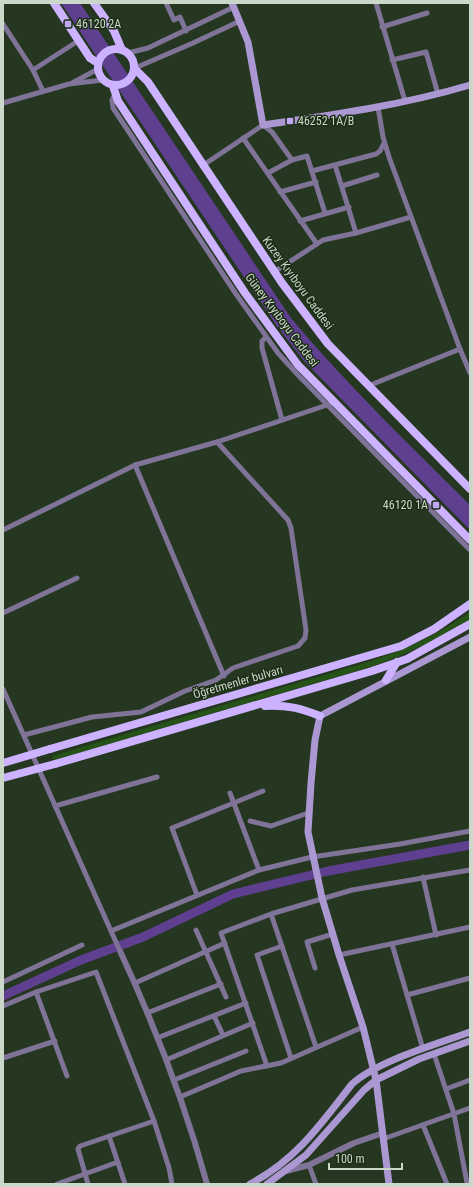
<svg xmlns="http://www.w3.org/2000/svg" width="473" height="1187" viewBox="0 0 473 1187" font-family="'Roboto Condensed',sans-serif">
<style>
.grass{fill:#265418}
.water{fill:#5f3f8f}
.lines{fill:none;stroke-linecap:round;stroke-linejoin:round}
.river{stroke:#5f3f8f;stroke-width:9}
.minor{stroke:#7f7398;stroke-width:5}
.tertiary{stroke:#7f7398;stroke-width:6}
.secondary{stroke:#ab97d2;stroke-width:7}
.primary{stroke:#cdb3ff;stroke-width:8}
.primary-bridge{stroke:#cdb3ff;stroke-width:8}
.poi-dot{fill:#c1a8f3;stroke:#1b2d16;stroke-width:1.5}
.labels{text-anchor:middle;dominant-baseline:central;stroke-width:3;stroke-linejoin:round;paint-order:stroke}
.poi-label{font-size:12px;fill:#cbd7c8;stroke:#1b2d16;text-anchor:start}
.street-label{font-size:12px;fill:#cbd7c8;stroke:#1b2d16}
</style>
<rect width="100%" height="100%" fill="#253720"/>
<path class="grass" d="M470 612V619C439 639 407 654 373 666L54 760 52 756 371 661C407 649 439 634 470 612Z"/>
<path class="water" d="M61 3H80L291 318C346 384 409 444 470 505V530L304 361 276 325Z"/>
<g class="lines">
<polyline class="river" points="3,996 81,960 143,937 233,894 328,871 470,845"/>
<g class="minor">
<polyline points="166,3 174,20 180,17 186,31"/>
<polyline points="376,3 405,101"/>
<polyline points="3,24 33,70 43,91"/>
<polyline points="382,27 427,13"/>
<polyline points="128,53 148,48 234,7"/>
<polyline points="392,60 426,52 438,94"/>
<polyline points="135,68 193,43 240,21"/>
<polyline points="33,70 78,41"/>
<polyline points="72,83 98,69"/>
<polyline points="115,94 112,100 113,108 236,294 278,353 298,375 470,550"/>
<polyline points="3,103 69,84 103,80"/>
<polyline points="378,107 383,137 389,157 460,349"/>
<polyline points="243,138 317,244"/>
<polyline points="335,165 356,233"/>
<polyline points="202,166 263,125 272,132 292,160"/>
<polyline points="312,171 376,154 380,151 384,143"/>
<polyline points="268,173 292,160 307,156 325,213"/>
<polyline points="342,186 377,175"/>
<polyline points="280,192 316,182"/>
<polyline points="300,221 349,207"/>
<polyline points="274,272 323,240 356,233 411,217"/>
<polyline points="266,337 262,341 262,348 282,420"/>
<polyline points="368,386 460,349 470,373"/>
<polyline points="135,465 224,676"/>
<polyline points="3,530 135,465 217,442 330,404"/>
<polyline points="3,613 77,578"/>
<polyline points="3,689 111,931"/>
<polyline points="24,735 92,717 141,712 185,691 216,680 233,668 298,646 305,638 306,630 291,528 288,520 217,442"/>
<polyline points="230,793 259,870"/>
<polyline points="55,806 157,777"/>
<polyline points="250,821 271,826 308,813"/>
<polyline points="423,877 436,935"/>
<polyline points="197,895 172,828 263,791"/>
<polyline points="271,914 316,1047"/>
<polyline points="196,930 226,997"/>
<polyline points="392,944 423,1049"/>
<polyline points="282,946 257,955 291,1058"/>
<polyline points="120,951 111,931 259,870 312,857 400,844 470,831"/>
<polyline points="339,955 470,927"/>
<polyline points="315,968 307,942 333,934"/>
<polyline points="3,982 82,945"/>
<polyline points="135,983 225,943"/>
<polyline points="36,992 67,1076"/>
<polyline points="407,995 470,978"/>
<polyline points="3,1006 36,992 96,972 154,1121 169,1168 172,1184"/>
<polyline points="147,1013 221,984"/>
<polyline points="214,1016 223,1035"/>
<polyline points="157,1038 246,1003"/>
<polyline points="434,1054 454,1114 467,1183 470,1183"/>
<polyline points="3,1058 55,1041"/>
<polyline points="166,1060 253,1023"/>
<polyline points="267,1066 221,933 271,914 352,890 470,870"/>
<polyline points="174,1080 246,1051"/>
<polyline points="446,1089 470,1080"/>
<polyline points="180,1097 241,1071 281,1063 363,1027"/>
<polyline points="423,1125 447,1184"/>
<polyline points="109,1136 125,1184"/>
<polyline points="383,1139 470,1108"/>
<polyline points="309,1165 316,1184"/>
<polyline points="57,1184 118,1162"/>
<polyline points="88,1184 78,1149 80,1146 154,1121"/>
</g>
<g class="tertiary">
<path d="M120 951C155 1026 185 1104 207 1184"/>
<polyline points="286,1171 309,1165 354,1143 383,1133"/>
</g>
<g class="secondary">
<path d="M232 3 248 42 263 125C333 115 403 105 470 85"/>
<path d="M250 1184C296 1160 321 1124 352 1084 377 1061 437 1044 470 1032"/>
<polyline points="267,1184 306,1155 364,1090 376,1080 419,1059 470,1041"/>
<polyline points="389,1184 376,1080 363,1027 339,955 322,898 308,832 311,783 315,740 320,716 470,637"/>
</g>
<g class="primary">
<polyline points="54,3 90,58 98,63"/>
<polyline points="94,3 114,31 122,50"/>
<circle cx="116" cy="67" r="18"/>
<polyline points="135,69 148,82 282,283 328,344 470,489"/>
<polyline points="113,86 118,101 245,293 298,365 470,540"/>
<polyline points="386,680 397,662"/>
<path d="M265 706C288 705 300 708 320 716"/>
<polyline points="50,749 401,646 434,629 470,604"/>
<polyline points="55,764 372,671 407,659 470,624"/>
</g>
<g class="primary-bridge">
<polyline points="3,763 50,749"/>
<polyline points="3,778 55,764"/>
</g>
</g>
<g class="poi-dot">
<rect x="64" y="20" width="8" height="8" rx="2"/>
<rect x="286" y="117" width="8" height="8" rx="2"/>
<rect x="432" y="501" width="8" height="8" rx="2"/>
</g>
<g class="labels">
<g class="poi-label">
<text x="76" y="24">46120 2A</text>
<text x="298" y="121">46252 1A/B</text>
<text x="428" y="505" text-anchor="end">46120 1A</text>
</g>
<g class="street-label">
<text transform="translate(298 283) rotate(54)">Kuzey Kıyıboyu Caddesi</text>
<text transform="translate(282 320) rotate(53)">Güney Kıyıboyu Caddesi</text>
<text transform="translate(238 682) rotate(-16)">Öğretmenler bulvarı</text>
</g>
</g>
<rect width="473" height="1187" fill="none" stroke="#cbd7c8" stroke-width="8"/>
<path d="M329 1163v6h73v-6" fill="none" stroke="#cbd7c8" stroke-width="2"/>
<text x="335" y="1163" font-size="12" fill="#cbd7c8" stroke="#1b2d16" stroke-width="3" paint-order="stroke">100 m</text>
</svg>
